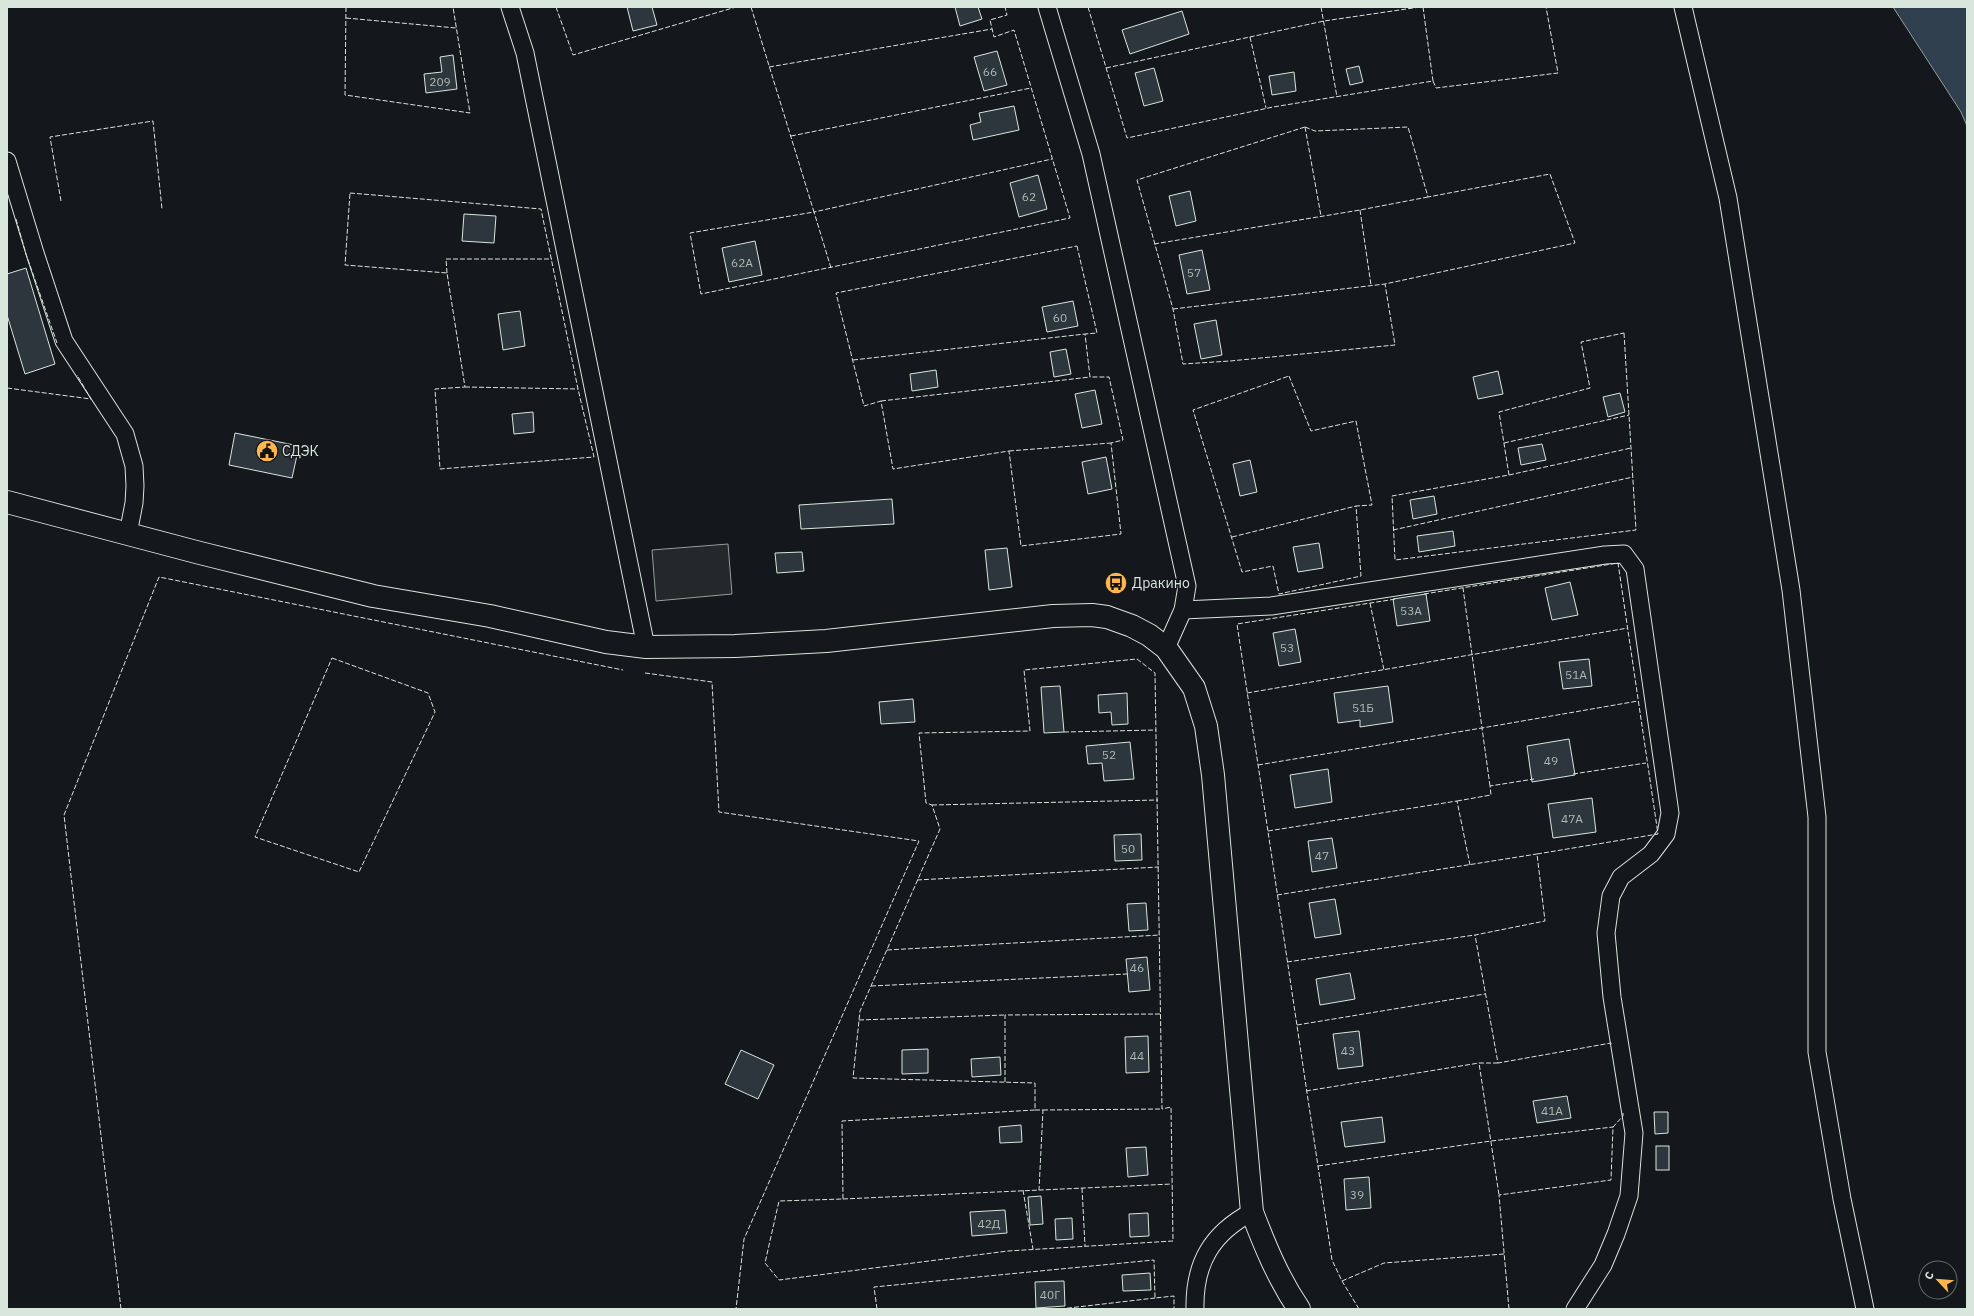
<svg xmlns="http://www.w3.org/2000/svg" width="1974" height="1316" viewBox="0 0 1974 1316" font-family="'IBM Plex Sans',sans-serif">
<style>
.parking{fill:#24282b;stroke:#939e99}
.water{fill:#2f3f4d;stroke:#939e99}
.building{fill:#2c363c;stroke:#d8e6dc}
.lines{fill:none;stroke-linecap:round;stroke-linejoin:round}
.street-casing{stroke:#d8e6dc;stroke-width:19}
.primary-casing{stroke:#d8e6dc;stroke-width:24}
.street{stroke:#14181c;stroke-width:17}
.primary{stroke:#14181c;stroke-width:22}
.fence{stroke:#d8e6dc;stroke-width:1;stroke-dasharray:5 2;stroke-linecap:butt}
.labels{text-anchor:middle;dominant-baseline:central;stroke-width:3;stroke-linejoin:round;paint-order:stroke}
.number-label{font-size:12px;fill:#adbab4}
.poi-label{font-size:14px;fill:#d8e6dc;stroke:#14181c;text-anchor:start}
</style>
<rect width="100%" height="100%" fill="#14181c"/>
<polygon class="parking" points="728,544 732,594 656,601 652,550"/>
<polygon class="water" points="1893,7 1967,7 1967,126 1961,112"/>
<g class="building">
<polygon points="627,7 652,7 657,25 633,31"/>
<polygon points="955,7 978,7 982,19 960,26"/>
<polygon points="1182,11 1189,34 1130,54 1122,30"/>
<polygon points="997,51 1007,85 984,91 974,57"/>
<polygon points="453,55 457,89 426,93 424,74 442,72 440,57"/>
<polygon points="1359,66 1363,82 1350,85 1346,69"/>
<polygon points="1154,68 1163,101 1144,106 1135,73"/>
<polygon points="1294,72 1296,91 1272,95 1269,76"/>
<polygon points="1014,106 1019,130 973,140 970,125 981,122 979,113"/>
<polygon points="1038,175 1047,209 1019,217 1010,183"/>
<polygon points="1190,191 1196,221 1176,226 1169,196"/>
<polygon points="464,214 496,216 494,243 462,241"/>
<polygon points="755,241 762,275 729,282 722,248"/>
<polygon points="1202,250 1210,290 1187,294 1179,255"/>
<polygon points="26,268 55,364 25,374 7,315 7,274"/>
<polygon points="1073,301 1078,326 1047,332 1042,307"/>
<polygon points="520,311 525,346 503,350 498,314"/>
<polygon points="1216,320 1222,355 1201,359 1194,324"/>
<polygon points="1066,349 1071,374 1054,377 1050,352"/>
<polygon points="936,370 938,387 912,391 910,374"/>
<polygon points="1498,371 1503,394 1478,399 1473,377"/>
<polygon points="1095,390 1102,424 1082,428 1075,394"/>
<polygon points="1620,393 1625,412 1608,417 1603,397"/>
<polygon points="533,412 534,432 514,434 512,414"/>
<polygon points="235,433 299,446 292,478 229,465"/>
<polygon points="1542,444 1546,460 1521,465 1518,448"/>
<polygon points="1106,457 1112,489 1088,494 1082,462"/>
<polygon points="1250,460 1257,492 1240,496 1233,464"/>
<polygon points="1434,496 1437,514 1413,519 1410,500"/>
<polygon points="892,499 894,524 801,529 799,505"/>
<polygon points="1453,531 1455,546 1419,552 1417,536"/>
<polygon points="1319,543 1323,568 1298,572 1293,547"/>
<polygon points="1007,548 1012,587 989,590 985,550"/>
<polygon points="802,552 804,571 777,573 775,553"/>
<polygon points="1570,582 1578,615 1552,620 1545,588"/>
<polygon points="1426,594 1430,621 1397,626 1393,599"/>
<polygon points="1295,629 1301,662 1279,666 1273,633"/>
<polygon points="1589,659 1592,686 1563,689 1559,662"/>
<polygon points="1060,686 1064,732 1044,733 1041,687"/>
<polygon points="1388,686 1393,722 1360,727 1360,720 1338,723 1334,693"/>
<polygon points="1127,693 1128,724 1112,725 1111,712 1099,713 1098,695"/>
<polygon points="913,699 915,722 881,724 879,702"/>
<polygon points="1569,739 1575,775 1532,782 1527,746"/>
<polygon points="1130,742 1134,779 1104,781 1102,763 1088,764 1086,746"/>
<polygon points="1328,769 1332,802 1295,808 1290,775"/>
<polygon points="1592,798 1596,832 1553,838 1548,804"/>
<polygon points="1141,834 1142,860 1115,861 1114,835"/>
<polygon points="1332,838 1337,868 1312,872 1308,841"/>
<polygon points="1335,899 1341,934 1315,938 1309,903"/>
<polygon points="1146,903 1148,930 1129,931 1127,904"/>
<polygon points="1147,957 1150,990 1129,992 1126,959"/>
<polygon points="1350,973 1355,999 1320,1005 1316,979"/>
<polygon points="1359,1031 1363,1066 1338,1069 1333,1034"/>
<polygon points="1148,1036 1149,1072 1126,1073 1125,1037"/>
<polygon points="928,1049 928,1073 902,1074 902,1050"/>
<polygon points="741,1050 774,1065 758,1099 725,1084"/>
<polygon points="1000,1057 1001,1075 972,1077 971,1059"/>
<polygon points="1567,1096 1571,1118 1537,1123 1533,1101"/>
<polygon points="1654,1112 1668,1112 1668,1133 1655,1134"/>
<polygon points="1382,1117 1385,1142 1345,1147 1341,1122"/>
<polygon points="1021,1125 1022,1142 1000,1143 999,1127"/>
<rect x="1656" y="1146" width="13" height="24"/>
<polygon points="1146,1147 1148,1175 1128,1177 1126,1148"/>
<polygon points="1369,1177 1371,1208 1346,1210 1344,1179"/>
<polygon points="1041,1196 1043,1224 1030,1225 1028,1197"/>
<polygon points="1005,1210 1007,1233 972,1236 970,1212"/>
<polygon points="1148,1213 1149,1236 1130,1237 1129,1214"/>
<polygon points="1072,1218 1073,1239 1056,1240 1055,1219"/>
<polygon points="1150,1273 1151,1290 1123,1291 1122,1275"/>
<polygon points="1064,1281 1065,1306 1036,1308 1035,1282"/>
</g>
<g class="lines">
<g class="street-casing">
<g id="street">
<polyline points="510,7 525,53 646,647"/>
<polyline points="1047,7 1091,154 1187,586 1183,610 1166,648"/>
<polyline points="1683,7 1728,198 1791,590 1817,817 1817,1052 1842,1199 1865,1309"/>
<polyline points="7,161 35,253 64,341 125,434 134,466 135,486 134,503 128,534"/>
<polyline points="1183,610 1271,606 1605,555 1624,554 1635,569 1670,813 1666,834 1651,854 1621,877 1611,896 1606,933 1612,997 1634,1133 1629,1196 1616,1234 1603,1265 1575,1309"/>
<path d="M1195 1309C1194 1263 1212 1233 1252 1212"/>
</g>
</g>
<g class="primary-casing">
<path id="primary" d="M7 502 200 553 373 596 490 616 606 642 646 647 735 646 826 641 1053 616 1092 615 1107 617 1132 626 1149 635 1166 648 1194 688 1206 726 1213 775 1252 1212C1265 1246 1278 1278 1299 1309"/>
</g>
<use href="#street" class="street"/>
<use href="#primary" class="primary"/>
<g class="fence">
<polyline points="346,7 345,95 470,113 453,7"/>
<polyline points="556,7 573,55 736,7"/>
<polyline points="751,7 814,212 690,233 701,294 1070,218 1014,30 994,37 990,20 1007,15 1005,7"/>
<polyline points="1088,7 1127,138 1273,107 1433,81 1436,88 1558,73 1546,7"/>
<polyline points="1321,7 1337,97"/>
<polyline points="1423,7 1433,81"/>
<polyline points="346,18 456,28"/>
<polyline points="1250,37 1266,108"/>
<polyline points="769,67 992,29"/>
<polyline points="1106,68 1324,21 1420,7"/>
<polygon points="1305,127 1315,131 1408,127 1428,197 1550,174 1575,243 1385,284 1395,345 1230,361 1183,364 1173,309 1137,180"/>
<polyline points="1305,127 1321,216"/>
<polyline points="791,136 1031,88"/>
<polygon points="350,193 541,209 578,389 594,457 440,469 435,389 465,387 447,273 345,265"/>
<polyline points="61,201 50,137 153,121 162,209"/>
<polyline points="1360,210 1371,285"/>
<polyline points="16,219 26,254 57,343"/>
<polyline points="1154,244 1360,210 1428,197"/>
<polygon points="1077,246 1097,333 1085,334 1090,377 1109,377 1123,440 1111,443 1121,534 1021,546 1009,451 893,469 881,401 864,406 836,293"/>
<polyline points="831,268 814,212 1052,159"/>
<polyline points="447,273 446,259 552,259"/>
<polyline points="1173,309 1385,284"/>
<polygon points="1624,333 1636,530 1395,560 1392,496 1509,475 1499,412 1590,388 1581,342"/>
<polyline points="853,360 1085,334"/>
<polygon points="1289,376 1311,431 1356,421 1372,505 1356,506 1361,576 1279,594 1273,566 1242,572 1193,410"/>
<polyline points="465,387 578,389"/>
<polyline points="7,388 91,399 77,375"/>
<polyline points="881,401 1090,377"/>
<polyline points="1504,443 1629,415"/>
<polyline points="1009,451 1111,443"/>
<polyline points="1509,475 1631,448"/>
<polyline points="1393,530 1633,477"/>
<polyline points="1232,537 1356,506"/>
<polyline points="1424,594 1618,563 1658,834 1537,854 1545,921 1475,935 1498,1063 1611,1043 1611,1045"/>
<polyline points="1370,603 1384,670"/>
<polygon points="332,658 428,693 435,712 359,872 255,837"/>
<polygon points="1137,659 1155,673 1162,1109 1171,1107 1173,1241 1008,1251 779,1280 765,1263 779,1201 843,1199 842,1121 1035,1110 1035,1083 853,1078 860,1011 940,829 932,805 926,803 919,733 1030,731 1024,670"/>
<polyline points="645,673 712,682 719,812 919,841 744,1239 736,1309"/>
<polyline points="1247,693 1628,628"/>
<polyline points="1064,732 1156,730"/>
<polyline points="1258,765 1482,728 1463,588"/>
<polyline points="1573,774 1646,763"/>
<polyline points="1490,786 1482,728 1638,701"/>
<polyline points="1457,801 1491,795 1490,786 1534,779"/>
<polyline points="932,805 1158,800"/>
<polyline points="1268,831 1457,801 1470,865"/>
<polyline points="917,880 1159,867"/>
<polyline points="1277,895 1537,854"/>
<polyline points="887,950 1160,935"/>
<polyline points="1287,962 1475,935"/>
<polyline points="871,986 1127,974"/>
<polyline points="859,1020 1005,1015"/>
<polyline points="1297,1025 1485,994"/>
<polyline points="1498,1063 1479,1063 1499,1195"/>
<polyline points="1005,1082 1005,1015 1161,1014"/>
<polyline points="1306,1091 1479,1063"/>
<polyline points="1035,1110 1043,1110 1039,1190"/>
<polyline points="1043,1110 1162,1109"/>
<polyline points="1318,1166 1491,1141 1613,1127"/>
<polyline points="1082,1188 1085,1246"/>
<polyline points="1023,1190 1033,1249"/>
<polyline points="843,1199 1172,1184"/>
<polyline points="1342,1281 1384,1263 1504,1254"/>
<polyline points="121,1309 64,815 159,577 623,670"/>
<polyline points="877,1309 874,1287 1154,1260 1155,1298 1174,1296 1174,1309"/>
<polyline points="1060,1309 1155,1298"/>
<polyline points="1359,1309 1342,1281 1332,1260 1237,624 1396,599"/>
<polyline points="1509,1309 1499,1195 1611,1180 1613,1127 1623,1116 1623,1113"/>
</g>
</g>
<defs>
<g id="civic-disc" transform="scale(1.15)"><circle r="9.5" fill="#ffb74d" stroke="#14181c"/><path d="M-.6-6.5H3V-4.5H.6V-3L4-1V1h2V6H-6V1h2V-1L-.6-3ZM-1.2 2.5V6h2.4V2.5Z" fill="#111"/></g>
<g id="bus-disc" transform="scale(1.15)"><circle r="9.5" fill="#ffb74d" stroke="#14181c"/><path d="M-5-6H5V4H4V6H2V4H-2V6H-4V4H-5ZM-3.5-4V0h7V-4ZM-3.5 1.2v1.5H-2V1.2ZM2 1.2v1.5H3.5V1.2Z" fill="#111"/></g>
</defs>
<g fill-rule="evenodd">
<use href="#civic-disc" x="267" y="451"/>
<use href="#bus-disc" x="1116" y="583"/>
</g>
<g class="labels">
<g class="number-label">
<text x="990" y="71">66</text>
<text x="440" y="81">209</text>
<text x="1029" y="196">62</text>
<text x="742" y="262">62А</text>
<text x="1194" y="272">57</text>
<text x="1060" y="317">60</text>
<text x="1411" y="610">53А</text>
<text x="1287" y="647">53</text>
<text x="1576" y="674">51А</text>
<text x="1363" y="707">51Б</text>
<text x="1109" y="754">52</text>
<text x="1551" y="760">49</text>
<text x="1572" y="818">47А</text>
<text x="1128" y="848">50</text>
<text x="1322" y="855">47</text>
<text x="1137" y="967">46</text>
<text x="1348" y="1050">43</text>
<text x="1137" y="1055">44</text>
<text x="1552" y="1110">41А</text>
<text x="1357" y="1194">39</text>
<text x="989" y="1223">42Д</text>
<text x="1050" y="1294">40Г</text>
</g>
<g class="poi-label">
<text x="282" y="451">СДЭК</text>
<text x="1132" y="583">Дракино</text>
</g>
</g>
<rect width="1974" height="1316" fill="none" stroke="#d8e6dc" stroke-width="16"/>
<g transform="translate(1938 1280) rotate(296)"><circle r="19" fill="#14181c" stroke="#626a69"/>
<path d="M0-3L7 15L0 10L-7 15Z" fill="#ffb74d"/>
<text y="-6" font-size="11" font-weight="bold" text-anchor="middle" fill="#d8e6dc">С</text>
</g>
</svg>
